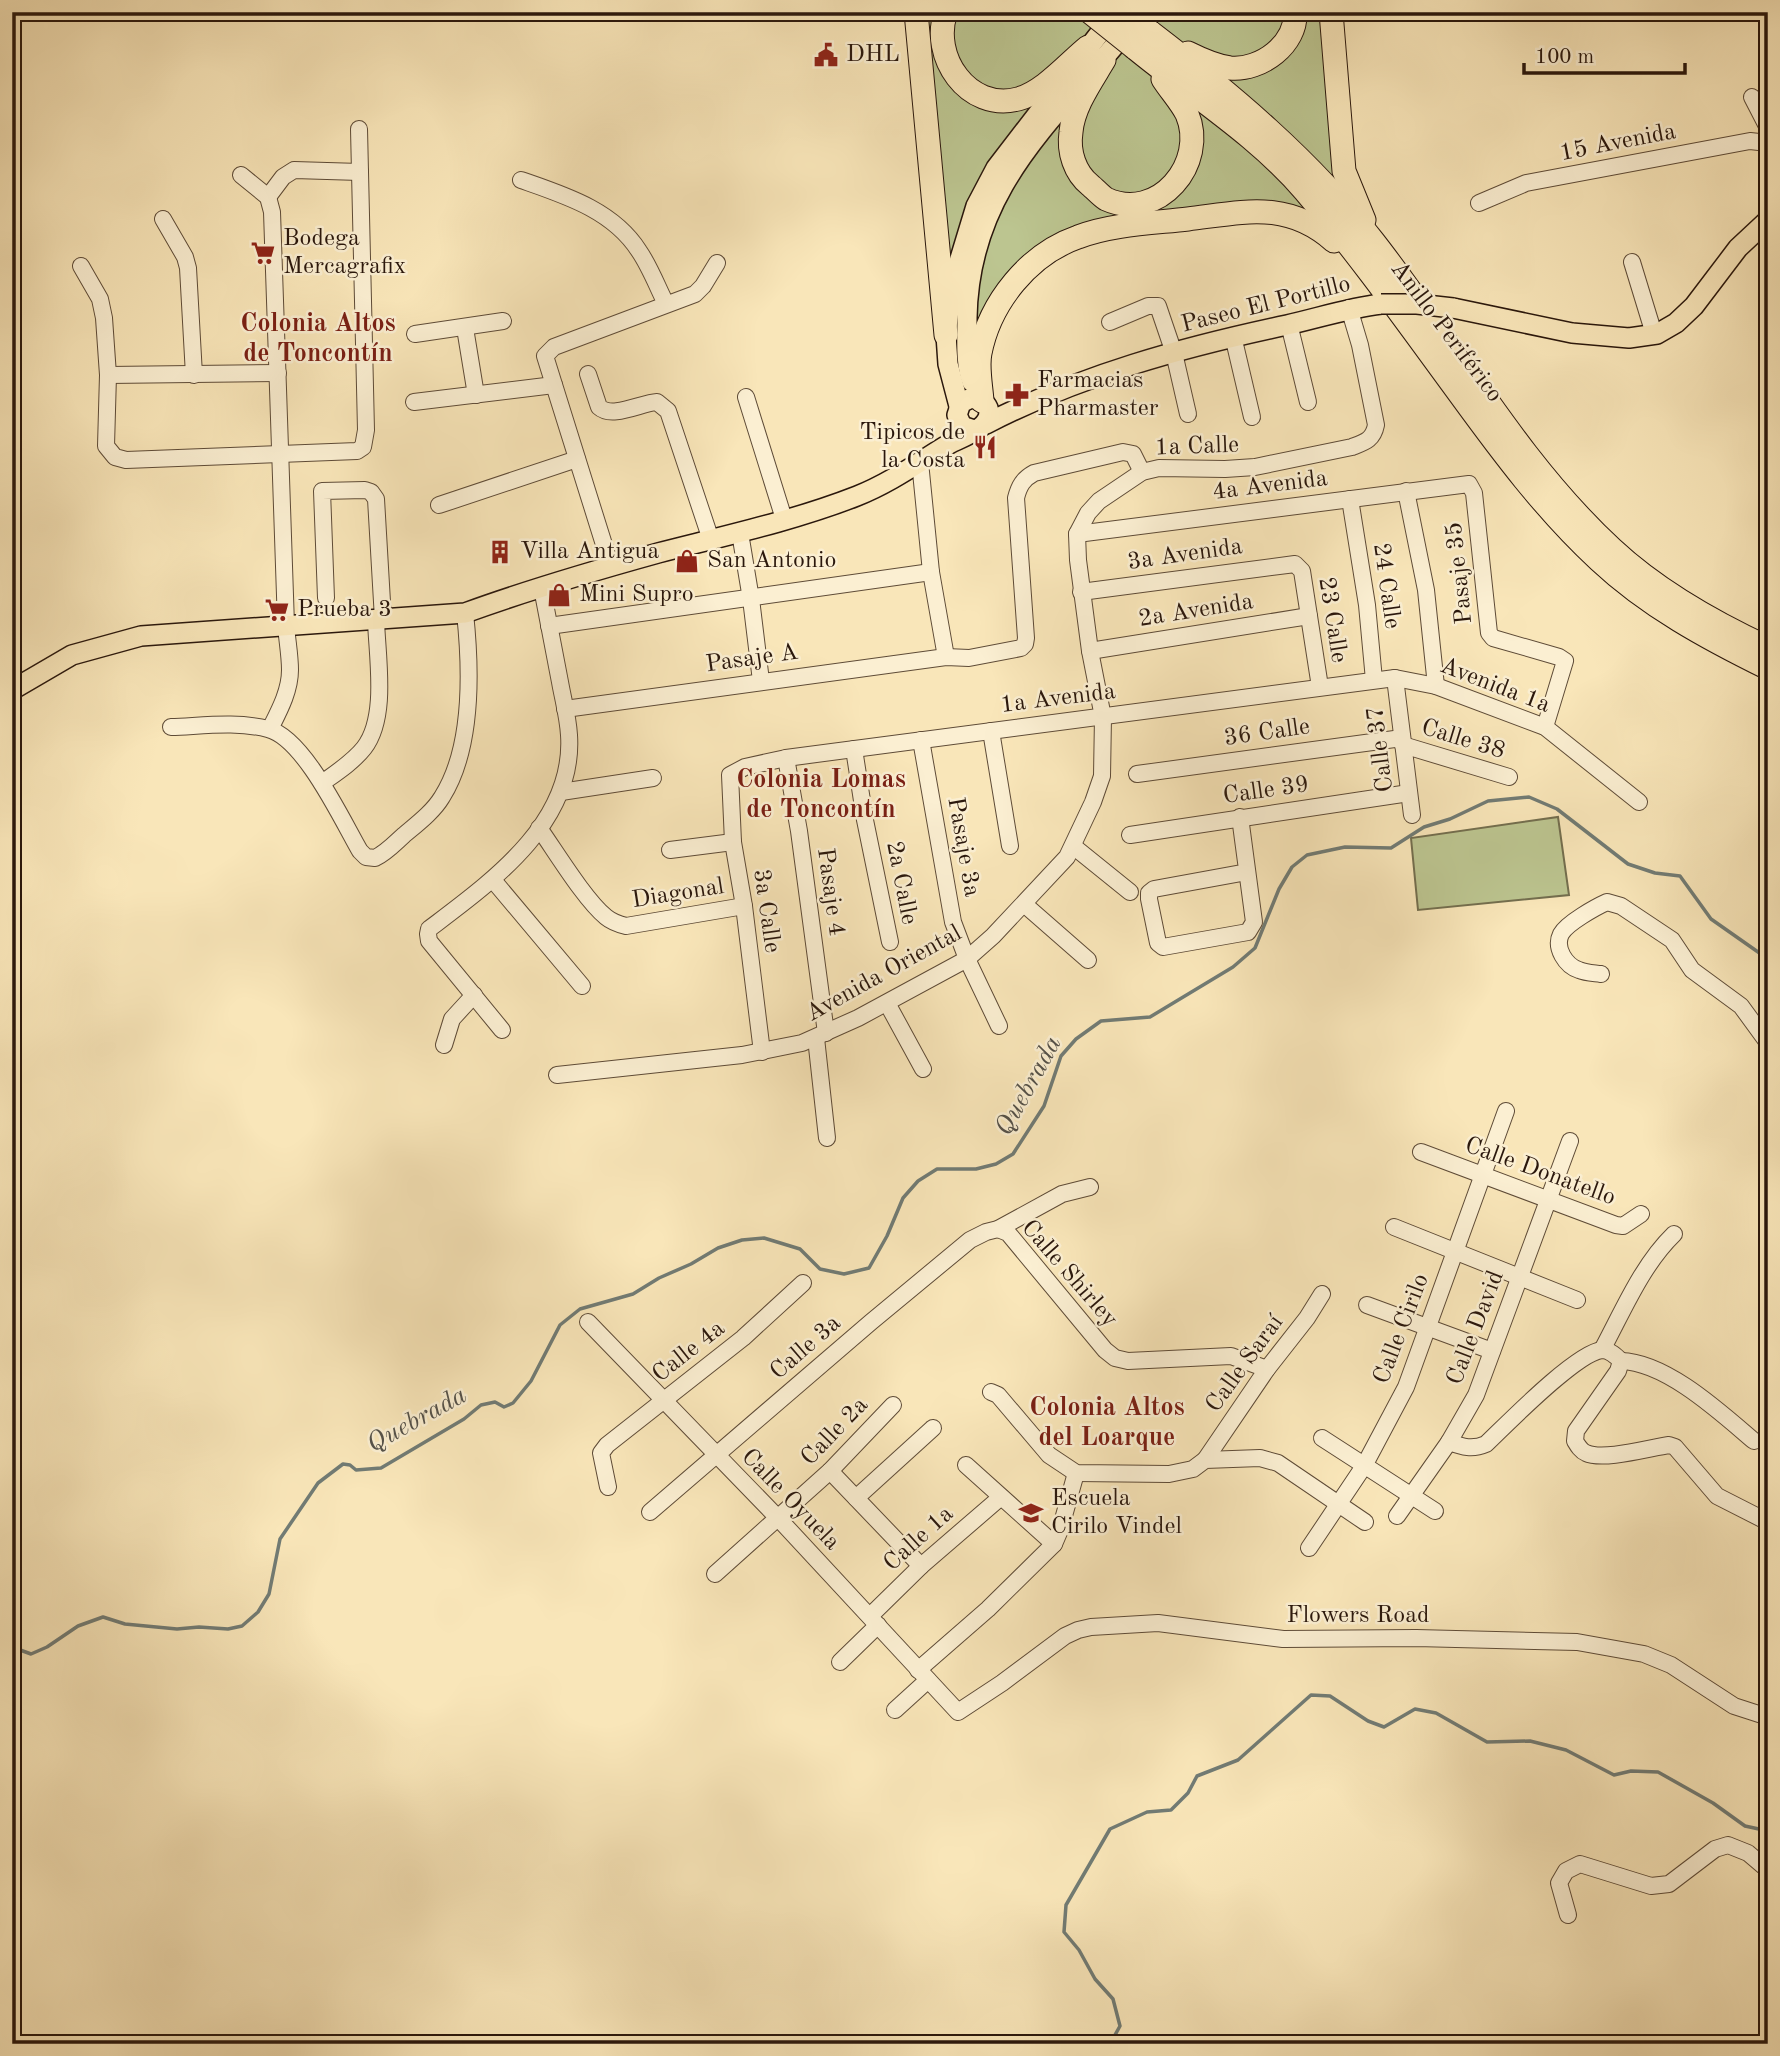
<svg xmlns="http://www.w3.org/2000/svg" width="1780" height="2056" viewBox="0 0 1780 2056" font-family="'Old Standard TT',serif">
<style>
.green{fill:#bcc590;stroke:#736e4e;stroke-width:2}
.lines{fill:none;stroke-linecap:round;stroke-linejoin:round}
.stream{stroke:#717b74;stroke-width:3.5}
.minor-casing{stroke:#5e4b37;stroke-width:18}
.major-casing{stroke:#2a170c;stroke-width:22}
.highway-casing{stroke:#2a170c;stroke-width:25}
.minor{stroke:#fbefd2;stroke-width:16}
.major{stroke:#f9e6b9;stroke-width:19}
.highway{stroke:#f9e6b9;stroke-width:23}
.major-bridge-casing{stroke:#2a170c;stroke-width:22;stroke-linecap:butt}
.highway-bridge-casing{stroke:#2a170c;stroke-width:25;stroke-linecap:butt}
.major-bridge{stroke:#f9e6b9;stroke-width:19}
.highway-bridge{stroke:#f9e6b9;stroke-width:23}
.labels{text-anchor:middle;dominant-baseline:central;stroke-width:5;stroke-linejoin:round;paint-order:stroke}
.poi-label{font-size:24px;fill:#2a170c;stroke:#fbefd2;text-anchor:start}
.street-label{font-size:24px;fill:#2a170c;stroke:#fbefd2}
.neighbourhood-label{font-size:26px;font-weight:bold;fill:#7a1f14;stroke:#fbefd2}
.water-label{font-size:26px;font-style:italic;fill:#545149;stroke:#fbefd2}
</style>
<rect width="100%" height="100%" fill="#f9e6b9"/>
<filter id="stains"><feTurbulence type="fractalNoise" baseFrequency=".00286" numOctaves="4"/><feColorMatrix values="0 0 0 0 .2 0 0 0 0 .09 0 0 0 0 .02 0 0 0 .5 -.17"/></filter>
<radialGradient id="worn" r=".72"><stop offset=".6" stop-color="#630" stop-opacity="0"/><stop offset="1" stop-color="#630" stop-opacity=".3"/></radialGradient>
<g class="green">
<polygon points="916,12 1331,12 1344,171 1320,229 1271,212 1056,245 993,315 979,399 959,406"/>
<polygon points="1558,817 1569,895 1418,910 1411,838"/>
</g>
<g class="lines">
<g class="stream">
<polyline points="12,1647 31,1654 47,1647 78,1626 103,1617 125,1624 177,1629 199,1627 228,1629 242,1626 258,1612 269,1594 280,1539 318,1483 343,1464 350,1465 356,1470 381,1468 464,1419 481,1405 495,1402 504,1407 513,1403 531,1381 560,1325 580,1309 633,1294 659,1278 691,1264 718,1248 742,1240 764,1238 800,1249 820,1269 844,1274 869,1268 887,1236 903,1198 918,1181 937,1169 976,1169 996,1164 1013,1154 1044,1106 1061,1056 1076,1039 1101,1021 1150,1017 1233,967 1255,948 1279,889 1292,867 1307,855 1345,847 1391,848 1424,827 1450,819 1488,801 1529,797 1557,809 1628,864 1655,873 1680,876 1711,919 1768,959"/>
<polyline points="1110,2044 1120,2026 1113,1999 1095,1979 1079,1950 1064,1932 1066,1905 1110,1829 1147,1812 1171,1810 1188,1793 1197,1776 1238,1760 1311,1695 1330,1696 1368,1721 1384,1727 1415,1709 1436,1713 1487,1742 1530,1741 1566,1750 1614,1775 1631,1771 1658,1772 1713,1803 1745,1826 1768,1831"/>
</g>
<g class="minor-casing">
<g id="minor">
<polyline points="1752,97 1768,128"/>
<path d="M241 175 268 197 272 212 286 625C287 640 290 655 290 670 290 691 279 711 270 729"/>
<path d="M521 180C564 195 613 210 639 251 650 267 657 286 666 304"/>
<polyline points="268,197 283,177 294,170 360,172"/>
<polyline points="1479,203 1526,183 1750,141 1768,143"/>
<polyline points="163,219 185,257 188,268 194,375"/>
<polyline points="1632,262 1654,334"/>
<polyline points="81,266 100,299 104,318 108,375 106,446 115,457 126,460 357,451 363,447 366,430 359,129"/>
<polyline points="1110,322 1148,306 1158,306 1174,353 1188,414"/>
<polyline points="1289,324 1308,402"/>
<polyline points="465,328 476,395"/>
<polyline points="415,334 503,321"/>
<polyline points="1233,336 1252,417"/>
<path d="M588 374 599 407C612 419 641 403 657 402L668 411 711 540"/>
<polyline points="108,375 278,373"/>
<polyline points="746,397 784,519"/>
<polyline points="414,402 554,385"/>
<polyline points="920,462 931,572 946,657"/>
<polyline points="1406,491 1426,590 1436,686"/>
<polyline points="1350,499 1367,605 1374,680"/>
<polyline points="439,505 577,459"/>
<polyline points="740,533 751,599 761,681"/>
<polyline points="1077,534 1469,484 1474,493 1489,633 1493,638 1559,657 1565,661 1545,727"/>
<polyline points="611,567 545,356 554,347 695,294 703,286 717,263"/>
<polyline points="1081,592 1295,564 1302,571 1320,687"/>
<polyline points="326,598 322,491 365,490 371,492 376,499 383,619"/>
<polyline points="549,626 931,572"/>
<polyline points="1090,651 1309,616"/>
<polyline points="1395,678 1412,815"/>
<path d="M565 709 946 657 969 658 1021 648 1025 644 1026 638 1016 498C1019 486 1023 479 1034 473L1123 452 1133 454 1142 472"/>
<path d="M171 727C202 726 237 721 268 729 304 738 342 820 360 851L366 857 375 858C386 853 395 843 404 835 417 824 433 812 442 797 473 748 471 669 465 613"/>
<polyline points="991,731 1010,846"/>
<polyline points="921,740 953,922 967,959 999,1026"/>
<polyline points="1403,745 1509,777"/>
<polyline points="854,749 865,820 890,942"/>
<polyline points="786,758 799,831 826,1033"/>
<polyline points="1137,774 1402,738"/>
<path d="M322 783C336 773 353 762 364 748 388 717 377 657 376 620"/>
<polyline points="561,792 653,778"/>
<polyline points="1240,817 1254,922 1248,932 1163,947 1158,943 1149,899 1149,893 1154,889 1247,872"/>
<path d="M539 828C556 852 585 900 606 917 612 922 618 924 626 926L744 906"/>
<polyline points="1130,835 1409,793"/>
<polyline points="1073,846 1130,892"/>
<polyline points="670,850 733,842"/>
<polyline points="493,880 582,986"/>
<polyline points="1024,904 1088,960"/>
<path d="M1601 974C1594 973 1586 973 1579 970 1566 966 1554 948 1561 934 1567 923 1596 907 1607 902L1621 906 1672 940 1692 970 1741 1006 1768 1043"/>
<polyline points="887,1003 923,1069"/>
<path d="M502 1030 429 941 428 934 429 929C491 882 575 823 569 735 568 717 563 699 560 682 554 651 548 620 542 588"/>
<polyline points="816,1038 827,1138"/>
<polyline points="444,1045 452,1019 474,995"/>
<polyline points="762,1052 744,906 733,842 730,775 745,767 786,758 1395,678 1436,686 1545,727 1639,802"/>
<path d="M557 1075 742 1055 802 1043 858 1018 967 959 993 936 1067 857 1093 802 1102 776 1103 717 1090 651 1078 560 1077 534 1088 513 1099 501 1142 472 1159 468 1225 469 1255 467 1352 447C1365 442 1373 440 1376 425L1360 345 1349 308"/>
<polyline points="1421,1152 1616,1225 1623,1226 1641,1214"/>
<polyline points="1394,1227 1577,1300"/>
<polyline points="998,1229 1008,1233 1105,1350 1115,1358 1128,1361 1231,1356 1267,1369"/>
<polyline points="1367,1305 1492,1351"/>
<polyline points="588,1322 778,1518 958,1712 1002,1683 1065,1636 1078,1630 1091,1627 1158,1623 1283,1639 1416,1638 1577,1642 1644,1654 1671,1665 1734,1706 1768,1717"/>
<path d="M1602 1350C1623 1311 1642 1265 1674 1234"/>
<path d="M1621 1361C1666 1362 1720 1412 1754 1441"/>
<polyline points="991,1392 998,1395 1049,1455 1076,1473 1169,1474 1193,1469 1205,1460 1260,1458 1278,1463 1365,1522"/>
<polyline points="1322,1438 1435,1511"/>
<path d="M1449 1442C1463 1447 1472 1450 1486 1444 1508 1423 1576 1353 1602 1350 1610 1350 1616 1356 1621 1361L1618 1371 1576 1431 1575 1441C1578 1446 1581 1451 1586 1453 1603 1461 1649 1448 1669 1445L1675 1447 1717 1496 1768 1522"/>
<polyline points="1205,1460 1267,1369 1307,1318 1322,1294"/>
<polyline points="966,1465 1054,1544"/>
<polyline points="830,1471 921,1566"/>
<polyline points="608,1487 601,1453 607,1445 743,1338 803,1283"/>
<polyline points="856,1498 933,1428"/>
<polyline points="650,1512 871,1322 970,1240 986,1232 998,1229 1062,1194 1090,1187"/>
<polyline points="1397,1516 1449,1442 1476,1395 1570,1141"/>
<polyline points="1309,1548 1364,1466 1406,1387 1506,1111"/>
<polyline points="715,1574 830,1471 893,1405"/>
<polyline points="870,1616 921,1566 1001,1497"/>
<polyline points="840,1662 878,1625"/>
<polyline points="918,1670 988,1609 1054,1544 1060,1530 1076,1473"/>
<polyline points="895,1710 928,1680"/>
<polyline points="1568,1915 1559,1883 1566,1871 1580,1864 1651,1886 1669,1884 1715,1849 1728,1845 1748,1853 1768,1870"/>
</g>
</g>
<g class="major-casing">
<g id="major">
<polyline points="1453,308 1572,333 1629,338 1657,334 1676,323 1694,306 1738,248 1768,220"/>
<path d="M972 382C965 362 967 339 967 318 969 186 1054 121 1130 27"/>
<polyline points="959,406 948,364 946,335 952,285 976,206 996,168 1116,12"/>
<path d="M986 424C1081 375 1183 347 1287 325 1318 318 1349 308 1381 304"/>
<path d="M12 690 72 655 141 636 465 613C528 590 593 571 658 553 724 536 793 521 857 496 890 483 919 462 949 444 962 437 995 427 988 408 985 401 979 399 971 398L961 403 957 415 962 426 974 430"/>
</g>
</g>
<g class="highway-casing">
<g id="highway">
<polyline points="916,12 946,335"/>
<path d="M946 12C930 56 968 112 1018 99 1044 92 1067 64 1088 47"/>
<polyline points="1331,12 1344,171 1364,220"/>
<path d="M1150 32C1231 94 1310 160 1373 241 1453 343 1516 460 1612 549 1657 591 1712 622 1768 648"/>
<path d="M1135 48C1192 95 1256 134 1305 191 1360 256 1409 325 1459 393 1502 452 1545 510 1599 560 1648 606 1707 638 1768 668"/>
<path d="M1188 53C1202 60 1215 66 1230 68 1261 71 1297 44 1295 12"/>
<path d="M1104 60C1091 82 1073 107 1071 132 1068 152 1075 173 1090 185 1095 189 1101 196 1106 199 1158 223 1208 163 1187 114 1181 102 1170 90 1163 79"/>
<path d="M982 401C981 386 977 367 980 353 990 302 1029 254 1078 237 1112 224 1153 223 1188 219 1245 212 1287 200 1334 241"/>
</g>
</g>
<use href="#minor" class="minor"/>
<use href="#major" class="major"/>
<use href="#highway" class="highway"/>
<g class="major-bridge-casing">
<polyline id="major-bridge" points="1381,304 1417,304 1453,308"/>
</g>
<g class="highway-bridge-casing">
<g id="highway-bridge">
<polyline points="1090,12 1135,48"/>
<polyline points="1125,12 1150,32"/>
</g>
</g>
<use href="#major-bridge" class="major-bridge"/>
<use href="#highway-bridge" class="highway-bridge"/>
</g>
<defs>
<g id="civic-bare" transform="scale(1.89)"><path d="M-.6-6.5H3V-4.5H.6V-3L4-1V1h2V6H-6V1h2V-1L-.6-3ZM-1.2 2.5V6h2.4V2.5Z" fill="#8f2418" stroke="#fbefd2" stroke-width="2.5" paint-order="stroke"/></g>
<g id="supermarket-bare" transform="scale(1.89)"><path d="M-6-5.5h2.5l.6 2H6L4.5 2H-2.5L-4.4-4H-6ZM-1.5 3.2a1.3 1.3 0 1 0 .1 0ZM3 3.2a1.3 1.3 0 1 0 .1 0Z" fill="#8f2418" stroke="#fbefd2" stroke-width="2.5" paint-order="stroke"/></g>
<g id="pharmacy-bare" transform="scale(1.89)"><path d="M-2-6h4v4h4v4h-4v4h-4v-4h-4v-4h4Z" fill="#8f2418" stroke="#fbefd2" stroke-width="2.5" paint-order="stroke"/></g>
<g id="restaurant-bare" transform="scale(1.89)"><path d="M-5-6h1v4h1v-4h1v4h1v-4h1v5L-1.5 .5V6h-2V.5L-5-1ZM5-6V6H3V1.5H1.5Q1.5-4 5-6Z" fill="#8f2418" stroke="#fbefd2" stroke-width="2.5" paint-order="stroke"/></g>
<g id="building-bare" transform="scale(1.89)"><path d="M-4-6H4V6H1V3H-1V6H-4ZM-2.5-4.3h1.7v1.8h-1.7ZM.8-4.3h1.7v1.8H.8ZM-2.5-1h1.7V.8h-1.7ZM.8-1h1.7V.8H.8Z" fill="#8f2418" stroke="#fbefd2" stroke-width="2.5" paint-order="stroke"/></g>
<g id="shop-bare" transform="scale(1.89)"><path d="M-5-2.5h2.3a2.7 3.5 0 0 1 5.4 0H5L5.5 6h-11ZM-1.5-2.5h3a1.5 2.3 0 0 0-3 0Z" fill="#8f2418" stroke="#fbefd2" stroke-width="2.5" paint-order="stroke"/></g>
<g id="school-bare" transform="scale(1.89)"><path d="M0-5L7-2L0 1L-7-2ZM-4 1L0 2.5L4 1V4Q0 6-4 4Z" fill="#8f2418" stroke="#fbefd2" stroke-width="2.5" paint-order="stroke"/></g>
</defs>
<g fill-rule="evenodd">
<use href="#civic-bare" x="826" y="55"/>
<use href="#supermarket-bare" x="263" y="253"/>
<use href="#pharmacy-bare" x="1017" y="395"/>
<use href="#restaurant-bare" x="985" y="447"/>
<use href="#building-bare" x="500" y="552"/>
<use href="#shop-bare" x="687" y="561"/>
<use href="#shop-bare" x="559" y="595"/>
<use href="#supermarket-bare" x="277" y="610"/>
<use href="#school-bare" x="1031" y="1513"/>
</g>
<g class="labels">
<g class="poi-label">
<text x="846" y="55">DHL</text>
<text x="283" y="239">Bodega<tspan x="283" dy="28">Mercagrafix</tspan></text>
<text x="1037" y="381">Farmacias<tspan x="1037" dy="28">Pharmaster</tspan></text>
<text x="965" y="433" text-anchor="end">Tipicos de<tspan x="965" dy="28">la Costa</tspan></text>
<text x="520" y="552">Villa Antigua</text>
<text x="707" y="561">San Antonio</text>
<text x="579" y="595">Mini Supro</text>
<text x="297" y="610">Prueba 3</text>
<text x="1051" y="1499">Escuela<tspan x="1051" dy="28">Cirilo Vindel</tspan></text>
</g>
<g class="street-label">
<text transform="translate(1618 143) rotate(-11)">15 Avenida</text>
<text transform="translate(1266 305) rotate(-14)">Paseo El Portillo</text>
<text transform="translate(1446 332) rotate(53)">Anillo Periférico</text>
<text transform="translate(1197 447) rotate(-2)">1a Calle</text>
<text transform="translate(1270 486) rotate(-7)">4a Avenida</text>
<text transform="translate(1185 555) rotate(-8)">3a Avenida</text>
<text transform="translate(1460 573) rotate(-96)">Pasaje 35</text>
<text transform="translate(1386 586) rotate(82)">24 Calle</text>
<text transform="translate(1196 611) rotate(-9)">2a Avenida</text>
<text transform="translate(1332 620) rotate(81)">23 Calle</text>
<text transform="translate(752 659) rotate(-8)">Pasaje A</text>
<text transform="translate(1495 686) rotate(21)">Avenida 1a</text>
<text transform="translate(1058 699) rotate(-7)">1a Avenida</text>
<text transform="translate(1267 733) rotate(-8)">36 Calle</text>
<text transform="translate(1463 740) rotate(17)">Calle 38</text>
<text transform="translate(1381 749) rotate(-97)">Calle 37</text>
<text transform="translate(1266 791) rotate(-8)">Calle 39</text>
<text transform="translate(963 847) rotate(80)">Pasaje 3a</text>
<text transform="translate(901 883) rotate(79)">2a Calle</text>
<text transform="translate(830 892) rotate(82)">Pasaje 4</text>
<text transform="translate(678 894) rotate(-9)">Diagonal</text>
<text transform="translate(766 911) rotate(82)">3a Calle</text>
<text transform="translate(884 974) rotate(-29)">Avenida Oriental</text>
<text transform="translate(1540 1172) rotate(20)">Calle Donatello</text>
<text transform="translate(1069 1274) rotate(49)">Calle Shirley</text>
<text transform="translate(1476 1328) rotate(-69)">Calle David</text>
<text transform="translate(1402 1329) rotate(-69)">Calle Cirilo</text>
<text transform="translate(806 1348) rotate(-41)">Calle 3a</text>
<text transform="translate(689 1352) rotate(-38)">Calle 4a</text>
<text transform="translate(1245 1364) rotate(-54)">Calle Saraí</text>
<text transform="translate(835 1432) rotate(-46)">Calle 2a</text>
<text transform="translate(790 1500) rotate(46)">Calle Oyuela</text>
<text transform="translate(919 1539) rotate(-42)">Calle 1a</text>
<text x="1358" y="1616">Flowers Road</text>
</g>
<g class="neighbourhood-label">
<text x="318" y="324">Colonia Altos<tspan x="318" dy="30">de Toncontín</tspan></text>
<text x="821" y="780">Colonia Lomas<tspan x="821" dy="30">de Toncontín</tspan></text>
<text x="1107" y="1408">Colonia Altos<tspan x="1107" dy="30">del Loarque</tspan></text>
</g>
<g class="water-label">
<text transform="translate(1029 1086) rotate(-61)">Quebrada</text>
<text transform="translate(417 1420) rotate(-29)">Quebrada</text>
</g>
</g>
<rect width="1780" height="2056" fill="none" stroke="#f9e6b9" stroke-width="42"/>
<rect x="14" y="14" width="1752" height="2028" fill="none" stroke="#2a170c" stroke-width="3.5"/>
<rect x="21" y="21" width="1738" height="2014" fill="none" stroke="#2a170c" stroke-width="2"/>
<path d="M1524 63v10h161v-10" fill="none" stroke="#2a170c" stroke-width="3.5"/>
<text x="1535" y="63" font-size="21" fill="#2a170c" stroke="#fbefd2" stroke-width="5" paint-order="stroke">100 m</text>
<rect width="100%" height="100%" filter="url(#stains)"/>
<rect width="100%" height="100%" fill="url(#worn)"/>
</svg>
